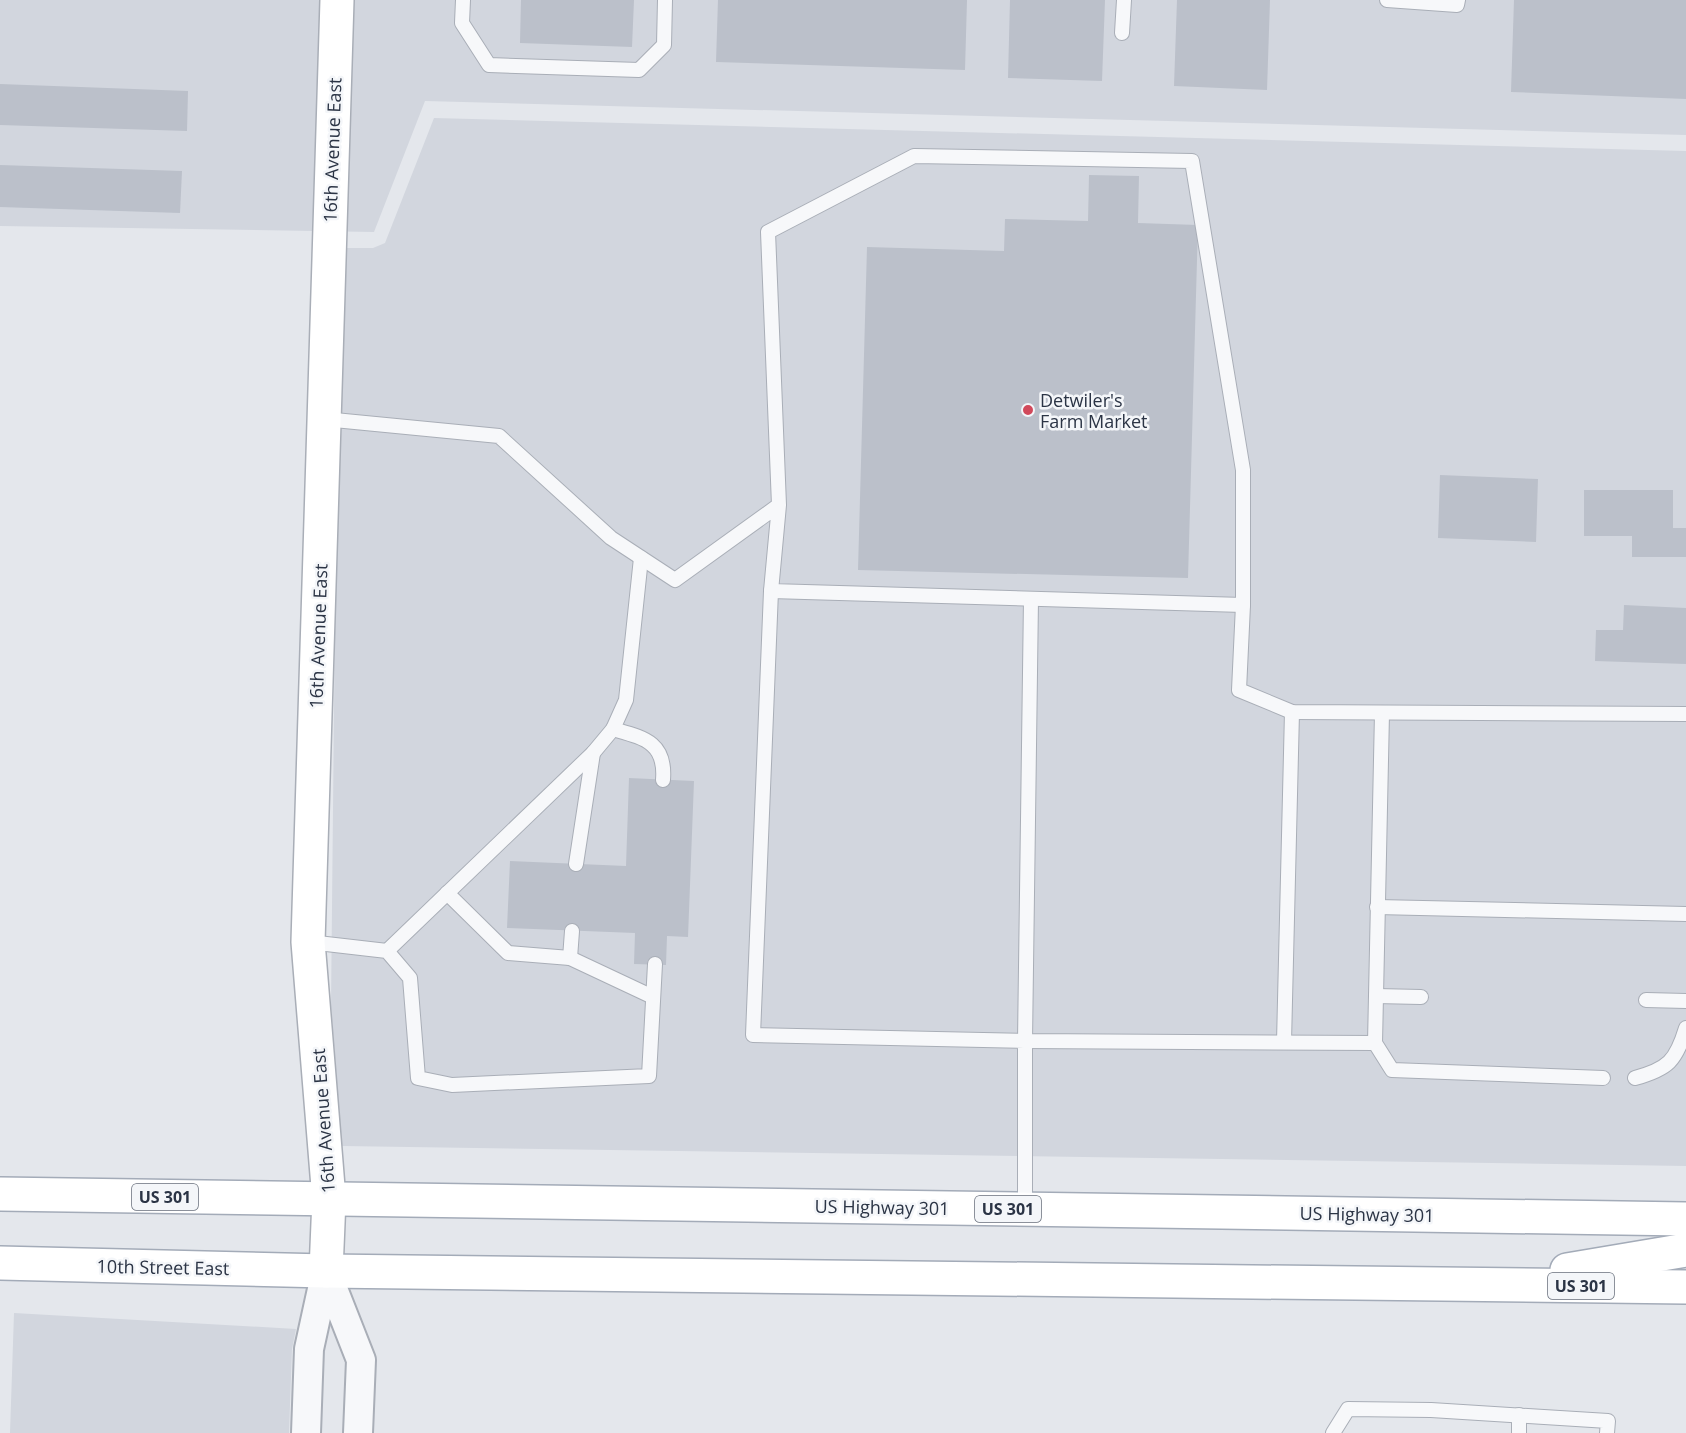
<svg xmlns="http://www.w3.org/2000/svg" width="1686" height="1433" viewBox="0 0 1686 1433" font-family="'Open Sans',sans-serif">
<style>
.built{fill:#d2d6de}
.building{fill:#bbc0ca}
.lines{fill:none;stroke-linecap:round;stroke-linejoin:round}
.lane-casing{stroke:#a9aeb7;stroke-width:16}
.street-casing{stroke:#a9aeb7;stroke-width:32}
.secondary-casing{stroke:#a9aeb7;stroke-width:36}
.primary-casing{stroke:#a3abb8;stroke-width:36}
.lane{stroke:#f7f8fa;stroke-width:14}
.street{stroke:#f7f8fa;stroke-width:28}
.secondary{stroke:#fff;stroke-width:33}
.primary{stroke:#fff;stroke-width:33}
.poi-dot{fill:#d1495b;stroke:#f4f6f9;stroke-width:2}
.labels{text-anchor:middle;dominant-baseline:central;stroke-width:5;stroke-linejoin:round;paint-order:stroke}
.shield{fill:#f4f6f9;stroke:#676e7b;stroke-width:1.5}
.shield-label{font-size:16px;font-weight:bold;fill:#2b3445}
.street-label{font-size:18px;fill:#2b3445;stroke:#f4f6f9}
.poi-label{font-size:18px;fill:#2b3445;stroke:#f4f6f9;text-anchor:start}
</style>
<rect width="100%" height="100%" fill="#e4e7ec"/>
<g class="built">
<polygon points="0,0 1686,0 1686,135 425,101 374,232 0,226"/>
<polygon points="434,118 1686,151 1686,1166 342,1146 331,1007 335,611 346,248 373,248 385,243"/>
<polygon points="14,1313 296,1329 292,1349 289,1433 10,1433"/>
</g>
<g class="building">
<polygon points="521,0 634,0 632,47 520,43"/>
<polygon points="718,0 967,0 965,70 716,62"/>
<polygon points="1010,0 1105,0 1102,81 1008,78"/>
<polygon points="1177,0 1270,0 1267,90 1174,86"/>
<polygon points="1514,0 1686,0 1686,99 1511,92"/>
<polygon points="0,84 188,91 187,131 0,125"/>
<polygon points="0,165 182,171 180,213 0,207"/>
<polygon points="1089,175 1139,176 1138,223 1198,225 1188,578 858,570 867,247 1004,251 1005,219 1088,221"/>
<polygon points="1440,475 1538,479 1536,542 1438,538"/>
<polygon points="1584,490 1673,490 1673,528 1686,528 1686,557 1632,557 1632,536 1584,536"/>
<polygon points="1624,605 1686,608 1686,664 1595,661 1596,630 1623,630"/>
<polygon points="629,778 694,781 688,937 667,936 666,965 634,964 635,933 507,928 510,861 626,866"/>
</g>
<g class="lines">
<g class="lane-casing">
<g id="lane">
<polyline points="463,0 462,23 489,65 639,70 664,45 665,0"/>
<polyline points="1387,0 1457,5 1458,0"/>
<polyline points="1122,33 1124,0"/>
<polyline points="324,419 499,436 611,538 675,580 779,505 768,232 914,156 1192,161 1243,470 1243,605 771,591 779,505"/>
<polyline points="771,591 753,1035 1025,1041 1025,1209"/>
<polyline points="1031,599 1025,1041 1375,1043"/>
<polyline points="1243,605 1239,690 1292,712 1686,714"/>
<polyline points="1382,713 1375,1043 1392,1070 1603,1078"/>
<path d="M613 729C644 738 666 742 663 780"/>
<polyline points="576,864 593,753"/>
<polyline points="447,893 508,953 570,958 653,997"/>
<polyline points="1377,907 1686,914"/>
<polyline points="309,942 387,951 410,978 418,1078 452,1085 649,1076 655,964"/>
<polyline points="387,951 593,753 613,729 626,700 641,558"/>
<polyline points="570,958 572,931"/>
<polyline points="1376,996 1421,997"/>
<polyline points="1646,1000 1686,1001"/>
<polyline points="1284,1042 1292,712"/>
<path d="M1635 1078C1668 1069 1676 1061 1686 1028"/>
<polyline points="1333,1433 1348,1409 1431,1410 1608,1421 1607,1433"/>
<polyline points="1519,1433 1519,1415"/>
</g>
</g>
<g class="street-casing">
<g id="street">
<polyline points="326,1271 361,1360 358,1433"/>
<polyline points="306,1433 309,1349 326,1271"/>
</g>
</g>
<g class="secondary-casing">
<polyline id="secondary" points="326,1271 329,1199 308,942 337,0"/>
</g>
<g class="primary-casing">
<g id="primary">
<polyline points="0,1194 1686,1219"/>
<polyline points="0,1263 326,1271 1686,1287"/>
<polyline points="1567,1270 1686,1250"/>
</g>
</g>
<use href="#lane" class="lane"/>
<use href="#street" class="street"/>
<use href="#secondary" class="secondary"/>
<use href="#primary" class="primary"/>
</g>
<circle class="poi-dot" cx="1028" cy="410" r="6"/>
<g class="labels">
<g class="shield">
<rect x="132" y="1184" width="66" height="26" rx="4.5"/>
<rect x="975" y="1196" width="66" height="26" rx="4.5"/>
<rect x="1548" y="1273" width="66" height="26" rx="4.5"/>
</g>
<g class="shield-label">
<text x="165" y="1197">US 301</text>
<text x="1008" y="1209">US 301</text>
<text x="1581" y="1286">US 301</text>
</g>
<g class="street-label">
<text transform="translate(332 150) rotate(-88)">16th Avenue East</text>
<text transform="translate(318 636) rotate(-88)">16th Avenue East</text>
<text transform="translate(323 1121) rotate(-94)">16th Avenue East</text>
<text transform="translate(882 1207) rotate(1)">US Highway 301</text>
<text transform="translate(1367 1214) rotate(1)">US Highway 301</text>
<text transform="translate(163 1267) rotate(1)">10th Street East</text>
</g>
<g class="poi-label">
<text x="1040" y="400">Detwiler's<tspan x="1040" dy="21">Farm Market</tspan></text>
</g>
</g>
</svg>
